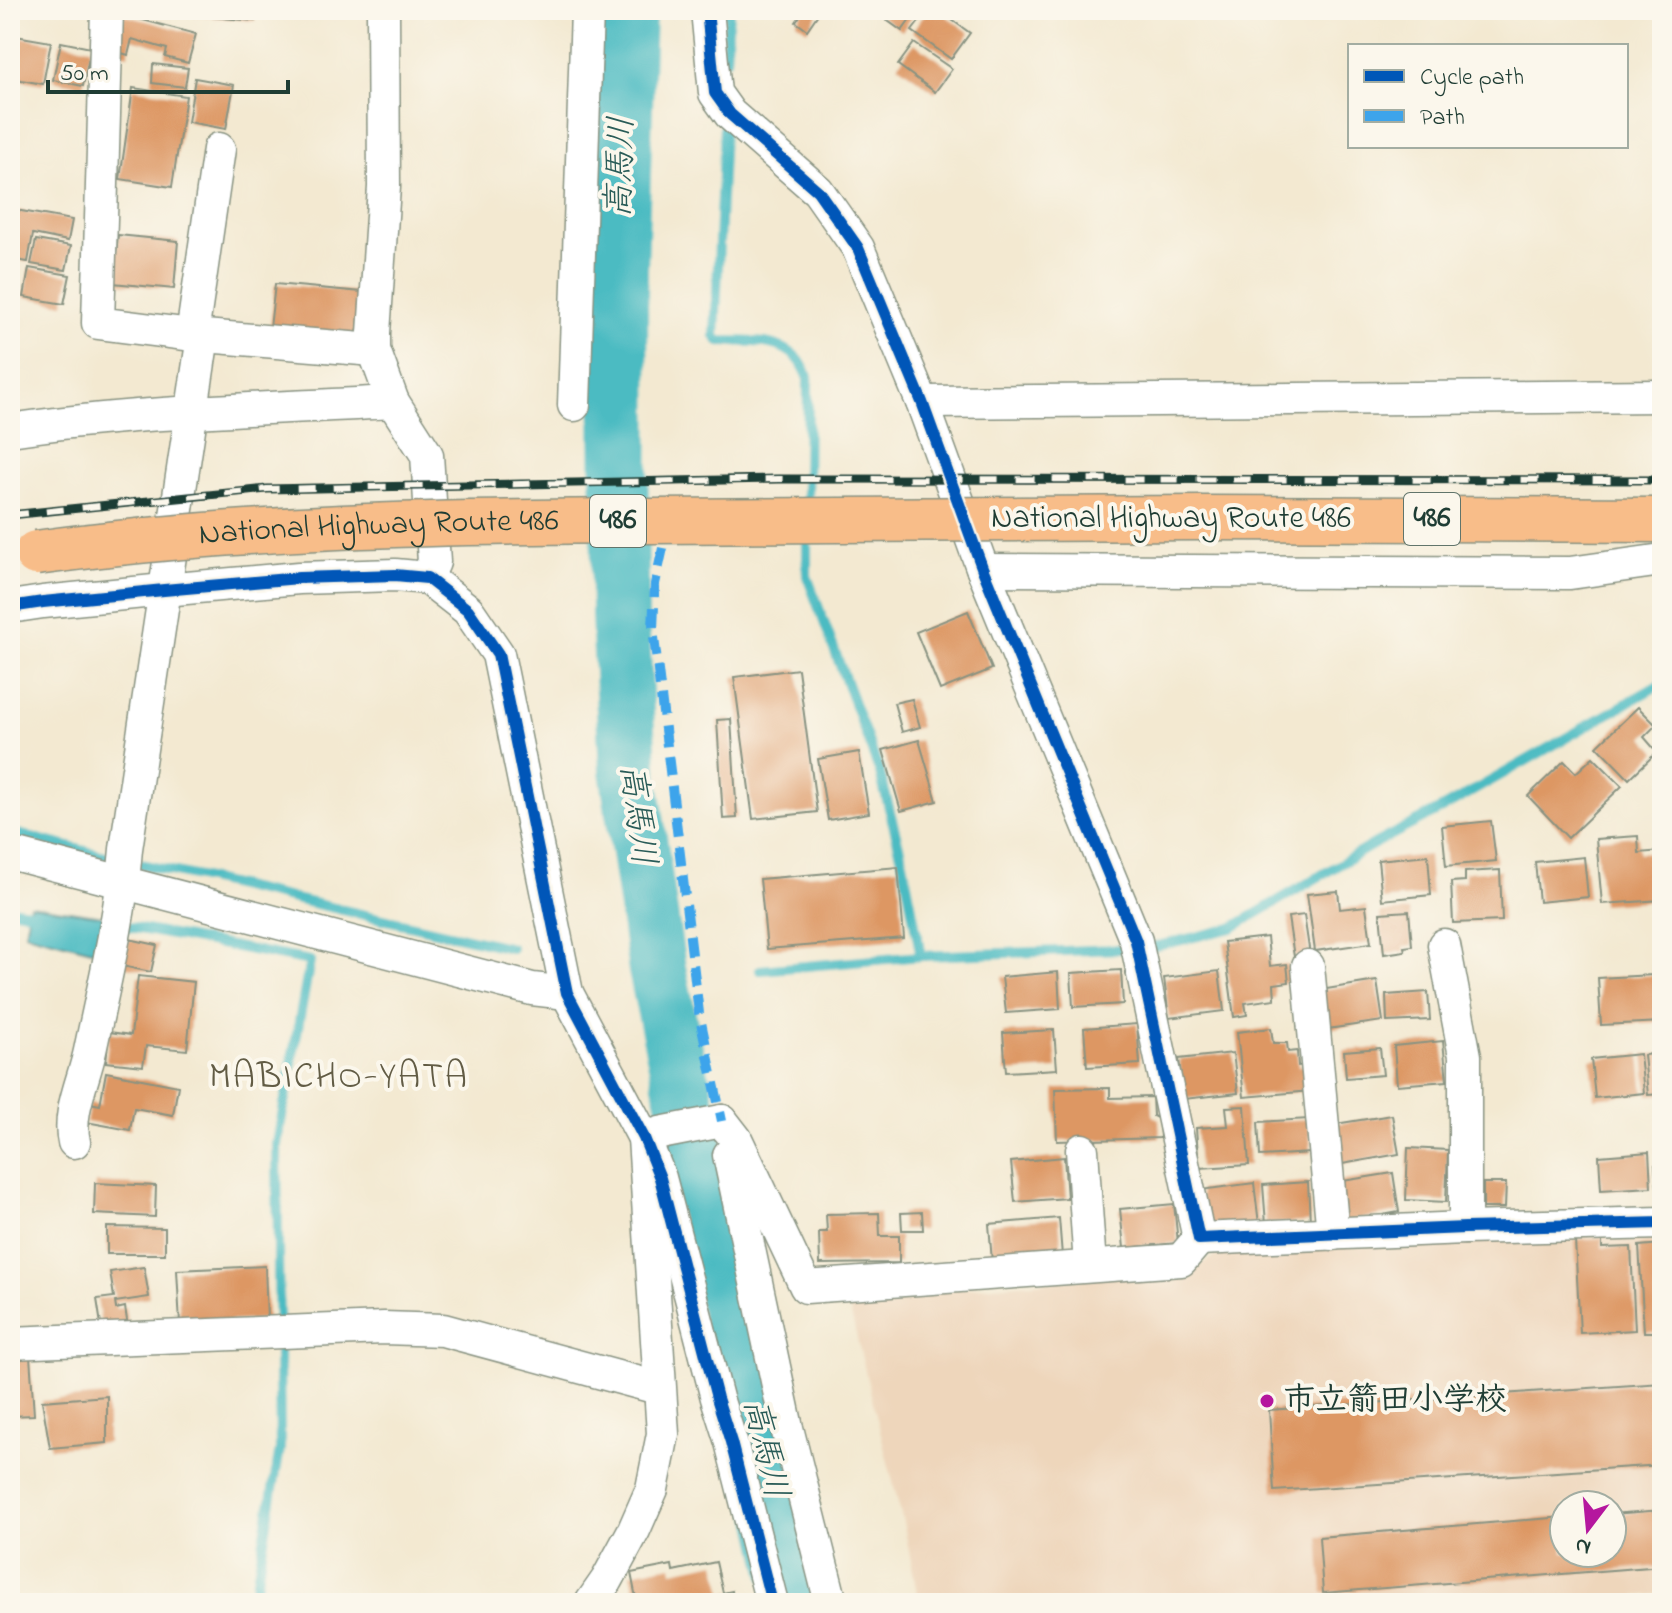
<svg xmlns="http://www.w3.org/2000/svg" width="1672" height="1613" viewBox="0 0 1672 1613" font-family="'Indie Flower','Klee One',sans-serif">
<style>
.built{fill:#eed6bb;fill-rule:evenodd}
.water{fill:#4cbbc2;stroke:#367c7b;stroke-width:2}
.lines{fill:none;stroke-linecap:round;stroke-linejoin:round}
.stream{stroke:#4cbbc2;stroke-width:10}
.river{stroke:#4cbbc2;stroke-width:58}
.building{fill:#dd9764}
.minor-casing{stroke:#899382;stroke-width:35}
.highway-casing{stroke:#899382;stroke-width:47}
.minor{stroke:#fff;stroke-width:32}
.highway{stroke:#f8bd89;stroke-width:44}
.rail-casing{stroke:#1f3d34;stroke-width:9}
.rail{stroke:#fbf7ec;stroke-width:6;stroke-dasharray:18;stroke-linecap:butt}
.highway-bridge-casing{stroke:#899382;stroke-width:47;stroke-linecap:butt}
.highway-bridge{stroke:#f8bd89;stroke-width:44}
.quiet{stroke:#3da4eb;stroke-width:10;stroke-dasharray:20 10;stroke-linecap:butt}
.cycleway-casing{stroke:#fbf7ec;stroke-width:17}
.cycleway{stroke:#0057b8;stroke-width:12}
.poi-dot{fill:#b5179e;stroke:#fbf7ec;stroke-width:3}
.labels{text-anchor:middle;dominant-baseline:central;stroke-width:8;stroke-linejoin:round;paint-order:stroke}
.shield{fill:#fbf7ec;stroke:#61756b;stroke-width:2}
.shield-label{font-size:30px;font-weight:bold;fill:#1f3d34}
.street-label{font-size:32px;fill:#1f3d34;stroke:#fbf7ec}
.poi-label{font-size:32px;font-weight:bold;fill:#1f3d34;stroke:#fbf7ec;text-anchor:start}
.water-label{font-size:34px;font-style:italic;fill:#2a5c58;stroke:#fbf7ec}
.quarter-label{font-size:36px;letter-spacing:2px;fill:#625c45;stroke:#fbf7ec}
</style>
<rect width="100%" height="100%" fill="#fbf7ec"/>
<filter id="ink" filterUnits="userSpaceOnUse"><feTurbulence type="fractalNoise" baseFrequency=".0125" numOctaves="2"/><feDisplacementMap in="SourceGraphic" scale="16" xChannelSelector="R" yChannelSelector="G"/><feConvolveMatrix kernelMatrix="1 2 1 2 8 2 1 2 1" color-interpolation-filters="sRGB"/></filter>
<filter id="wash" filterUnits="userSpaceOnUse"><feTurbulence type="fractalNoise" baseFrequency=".006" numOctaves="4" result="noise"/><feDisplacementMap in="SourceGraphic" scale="32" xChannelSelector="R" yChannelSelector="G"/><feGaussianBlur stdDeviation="1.8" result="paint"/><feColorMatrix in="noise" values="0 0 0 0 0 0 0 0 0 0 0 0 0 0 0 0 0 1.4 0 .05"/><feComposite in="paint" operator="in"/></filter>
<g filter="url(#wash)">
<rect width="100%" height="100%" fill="#f3e9d1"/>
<path class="built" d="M1662 1231V1594L1554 1601V1603H919L905 1530 847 1298 1191 1270 1230 1248ZM1564 1505H1612V1553H1564Z"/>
<polygon class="water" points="30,905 103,916 96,951 25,933"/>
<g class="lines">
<g class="stream">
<polyline points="726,59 729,10"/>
<path d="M724 128 715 336 719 341C744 342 780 338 798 359 802 363 805 370 808 376L807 508"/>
<polyline points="807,528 807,576 880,773 903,862 921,956"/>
<polyline points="10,832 105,856 511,948"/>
<polyline points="10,909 40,914"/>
<polyline points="119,925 310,961 277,1144 280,1449 253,1603"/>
<polyline points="643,967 670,969"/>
<polyline points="760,970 921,956 1149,948 1232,928 1374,844 1445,807 1662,683"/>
</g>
<polyline class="river" points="627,10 619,270 620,614 628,769 657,969 702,1181 788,1569 798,1603"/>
</g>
<g id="blocks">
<g class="building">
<polygon points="191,10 256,10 255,21 190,15"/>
<polygon points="804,10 813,10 818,14 807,30 796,22"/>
<polygon points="886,10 917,10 902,31 881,16"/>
<polygon points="928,10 938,10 970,33 951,59 912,31"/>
<polygon points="124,15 196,34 188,63 165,57 167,49 132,39 128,55 115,51"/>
<polygon points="10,35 51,42 43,84 10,78"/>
<polygon points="61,42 91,48 83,86 53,80"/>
<polygon points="914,43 952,69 935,92 898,65"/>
<polygon points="153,64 188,68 185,87 152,83"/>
<polygon points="195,78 234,85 226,129 188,122"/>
<polygon points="133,88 186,96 172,187 120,179"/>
<polygon points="10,209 72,220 68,241 33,234 28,262 10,259"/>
<polygon points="118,235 178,241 174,289 113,283"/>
<polygon points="36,240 71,246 66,270 31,264"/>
<polygon points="29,268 70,275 64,304 24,297"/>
<polygon points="275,284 362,292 357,337 270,328"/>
<polygon points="968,611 992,669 940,690 916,632"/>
<polygon points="798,669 817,812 753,819 734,677"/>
<polygon points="912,699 920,727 902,732 894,703"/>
<polygon points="1638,707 1656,725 1644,737 1657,752 1629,779 1597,746"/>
<polygon points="731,719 737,818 723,819 717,720"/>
<polygon points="919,740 937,801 901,811 883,750"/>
<polygon points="859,752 869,813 828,820 818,759"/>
<polygon points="1593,757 1622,786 1568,838 1528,796 1564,761 1576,773"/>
<polygon points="1491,821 1496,861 1446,866 1442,826"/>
<polygon points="1638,836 1639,853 1662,851 1662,900 1602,904 1596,839"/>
<polygon points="1428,855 1431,895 1382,900 1378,860"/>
<polygon points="1584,857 1588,897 1539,902 1535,862"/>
<polygon points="898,867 904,938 767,949 760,879"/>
<polygon points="1500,870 1502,921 1453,923 1451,882 1465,881 1465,872"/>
<polygon points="1338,891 1340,909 1366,906 1371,943 1315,951 1307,894"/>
<polygon points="1409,911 1412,946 1404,947 1405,951 1384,954 1380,913"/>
<polygon points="1304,915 1310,955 1294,957 1288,917"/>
<polygon points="1267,937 1270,966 1287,964 1289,982 1274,984 1275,999 1245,1003 1247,1015 1234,1017 1224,942"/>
<polygon points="129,939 157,945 151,972 122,966"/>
<polygon points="1662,950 1662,1022 1601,1025 1598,978 1653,975 1652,951"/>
<polygon points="1121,970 1123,1004 1073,1007 1071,973"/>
<polygon points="1219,971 1224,1011 1169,1018 1164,978"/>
<polygon points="1058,972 1060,1009 1006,1013 1002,977"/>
<polygon points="138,976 194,982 187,1050 146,1046 143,1066 106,1062 109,1032 131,1035"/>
<polygon points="1377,981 1383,1021 1327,1029 1320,990"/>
<polygon points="1428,992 1430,1020 1387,1022 1386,995"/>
<polygon points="1137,1024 1140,1064 1087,1067 1084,1028"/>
<polygon points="1271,1028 1273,1043 1287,1043 1288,1052 1297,1051 1298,1066 1307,1065 1310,1091 1244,1097 1237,1032"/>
<polygon points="1054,1030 1057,1069 1006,1072 1003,1033"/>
<polygon points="1443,1041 1447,1081 1397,1085 1394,1046"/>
<polygon points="1380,1048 1383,1075 1346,1078 1344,1051"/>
<polygon points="1233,1053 1238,1093 1184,1099 1179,1059"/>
<polygon points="1662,1053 1662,1094 1648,1095 1644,1055"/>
<polygon points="1640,1054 1644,1093 1595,1098 1591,1059"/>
<polygon points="106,1072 178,1086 173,1115 134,1108 130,1130 86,1122 90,1103 100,1105"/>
<polygon points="1110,1088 1110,1098 1152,1097 1153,1116 1159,1119 1160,1138 1057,1141 1055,1089"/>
<polygon points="1245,1106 1249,1165 1199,1168 1196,1128 1228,1126 1226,1107"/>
<polygon points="1392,1115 1399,1154 1342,1164 1335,1124"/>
<polygon points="1309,1119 1311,1153 1260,1156 1258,1122"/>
<polygon points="1408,1148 1448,1150 1446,1202 1406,1200"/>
<polygon points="1649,1152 1651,1187 1601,1190 1599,1156"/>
<polygon points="1064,1157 1067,1198 1015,1202 1011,1162"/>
<polygon points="1655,1165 1662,1165 1662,1198 1658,1199"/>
<polygon points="1393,1173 1399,1212 1343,1222 1336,1182"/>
<polygon points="1308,1182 1310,1222 1266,1224 1263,1185"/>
<polygon points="95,1183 156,1186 155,1217 94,1214"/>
<polygon points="1254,1183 1259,1224 1205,1230 1200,1190"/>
<polygon points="1483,1183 1506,1183 1505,1208 1483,1208"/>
<polygon points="1174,1204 1178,1243 1124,1248 1120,1209"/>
<polygon points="922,1212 923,1230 902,1230 901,1213"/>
<polygon points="879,1213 880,1236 899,1236 899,1263 820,1264 819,1232 827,1232 826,1214"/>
<polygon points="1059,1218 1062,1256 992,1262 989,1224"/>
<polygon points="107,1227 165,1228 165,1254 107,1254"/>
<polygon points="1602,1238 1602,1248 1631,1247 1635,1330 1580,1333 1575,1240"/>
<polygon points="1662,1244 1662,1332 1644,1332 1639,1246"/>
<polygon points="265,1266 267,1319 180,1324 177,1270"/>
<polygon points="144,1267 149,1297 115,1302 116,1309 125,1307 128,1327 102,1331 97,1299 114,1297 110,1272"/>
<polygon points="30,1356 34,1415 10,1416 10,1358"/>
<polygon points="1662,1383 1662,1465 1274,1491 1269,1410"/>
<polygon points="107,1396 107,1443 50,1448 42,1401"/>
<polygon points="1662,1510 1662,1566 1323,1593 1319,1537 1564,1517 1564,1553 1612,1553 1612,1514"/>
<polygon points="716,1562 723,1593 732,1591 734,1603 637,1603 631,1573 672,1565 673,1571"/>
</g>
</g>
</g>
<g filter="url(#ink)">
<use href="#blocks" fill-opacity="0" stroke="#899382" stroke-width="2"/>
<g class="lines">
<g class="minor-casing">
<g id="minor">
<polyline points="107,10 98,323 192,335 374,350"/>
<polyline points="383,10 384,187 374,333 374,350 393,402 427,455 434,562 427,578"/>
<polyline points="707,10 715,93 730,114 818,191 858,248 922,402 983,570 1136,941 1199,1239 1465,1228 1662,1223"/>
<polyline points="192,335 219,149"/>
<polyline points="922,402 1662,396"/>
<polyline points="574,405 587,10"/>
<path d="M10 430C136 411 266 409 393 402"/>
<polyline points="983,570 1570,573 1662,560"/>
<polyline points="10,607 43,602 164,590 299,578 395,575 427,578 468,610 498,654 567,993 644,1138 660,1178 717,1398 731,1442 772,1603"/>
<polyline points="10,853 532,989 567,993"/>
<polyline points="1444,945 1465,1056 1465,1228"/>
<polyline points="1308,966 1333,1234"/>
<polyline points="722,1121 736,1139 806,1287 1181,1260 1199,1239"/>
<path d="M74 1142C67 1113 84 1080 90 1051 104 984 121 916 126 849L203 336"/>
<polyline points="1082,1150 1090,1266"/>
<polyline points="729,1155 787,1428 831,1603"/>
<polyline points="10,1343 384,1328 443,1330 658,1388"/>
<polyline points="591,1603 607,1580 634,1530 652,1489 663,1434 644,1138 660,1133 722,1121"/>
</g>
</g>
<g class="highway-casing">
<polyline id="highway" points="1202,518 1662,520"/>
</g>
<use href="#minor" class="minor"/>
<use href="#highway" class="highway"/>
<g class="rail-casing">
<polyline id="rail" points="10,515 267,489 779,479 1662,480"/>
</g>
<use href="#rail" class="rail"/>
<g class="highway-bridge-casing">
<g id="highway-bridge">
<path id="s1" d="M36 553C240 525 445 522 651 521 835 520 1018 519 1202 518"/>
</g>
</g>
<use href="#highway-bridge" class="highway-bridge"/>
<polyline class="quiet" points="663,548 655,584 653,629 699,1013 722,1121"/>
<g class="cycleway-casing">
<g id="cycleway">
<polyline points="707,10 715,93 730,114 818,191 858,248 922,402 983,570 1136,941 1199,1239 1465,1228 1662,1223"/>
<polyline points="10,607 43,602 164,590 299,578 395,575 427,578 468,610 498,654 567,993 644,1138 660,1178 717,1398 731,1442 772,1603"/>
</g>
</g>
<use href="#cycleway" class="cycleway"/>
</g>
</g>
<circle class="poi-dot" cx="1267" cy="1401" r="8"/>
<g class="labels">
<g class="shield">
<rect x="1404" y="493" width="56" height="52" rx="6"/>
<rect x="590" y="495" width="56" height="52" rx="6"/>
</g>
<g class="shield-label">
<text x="1432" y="519">486</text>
<text x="618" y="521">486</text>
</g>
<g class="street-label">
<text x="1171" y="519">National Highway Route 486</text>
<text stroke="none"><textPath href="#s1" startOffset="344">National Highway Route 486</textPath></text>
</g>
<g class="poi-label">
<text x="1283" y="1401">市立箭田小学校</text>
</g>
<g class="water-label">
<text transform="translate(622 167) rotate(-88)">高馬川</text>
<text transform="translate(636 815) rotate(83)">高馬川</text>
<text transform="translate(764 1449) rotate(77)">高馬川</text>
</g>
<g class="quarter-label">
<text x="339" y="1078">MABICHO-YATA</text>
</g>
</g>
<rect width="1672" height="1613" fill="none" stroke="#fbf7ec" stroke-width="40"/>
<rect x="1348" y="44" width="280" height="104" fill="#fbf7ec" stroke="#a3ada2" stroke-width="2"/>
<rect x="1364" y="70" width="40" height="12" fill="#0057b8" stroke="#a3ada2" stroke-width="2"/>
<text x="1420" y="84" font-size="24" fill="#1f3d34">Cycle path</text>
<rect x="1364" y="110" width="40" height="12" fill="#3da4eb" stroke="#a3ada2" stroke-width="2"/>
<text x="1420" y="124" font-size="24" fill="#1f3d34">Path</text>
<g transform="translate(1588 1529) rotate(196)"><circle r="38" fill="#fbf7ec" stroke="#a3ada2" stroke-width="2"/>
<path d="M0-6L14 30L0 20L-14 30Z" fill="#b5179e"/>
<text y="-12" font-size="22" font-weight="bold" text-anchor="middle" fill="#1f3d34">N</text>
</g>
<path d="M48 80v12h240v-12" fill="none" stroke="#1f3d34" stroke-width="4"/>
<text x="60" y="80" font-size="24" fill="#1f3d34" stroke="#fbf7ec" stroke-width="6" paint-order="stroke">50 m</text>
</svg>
